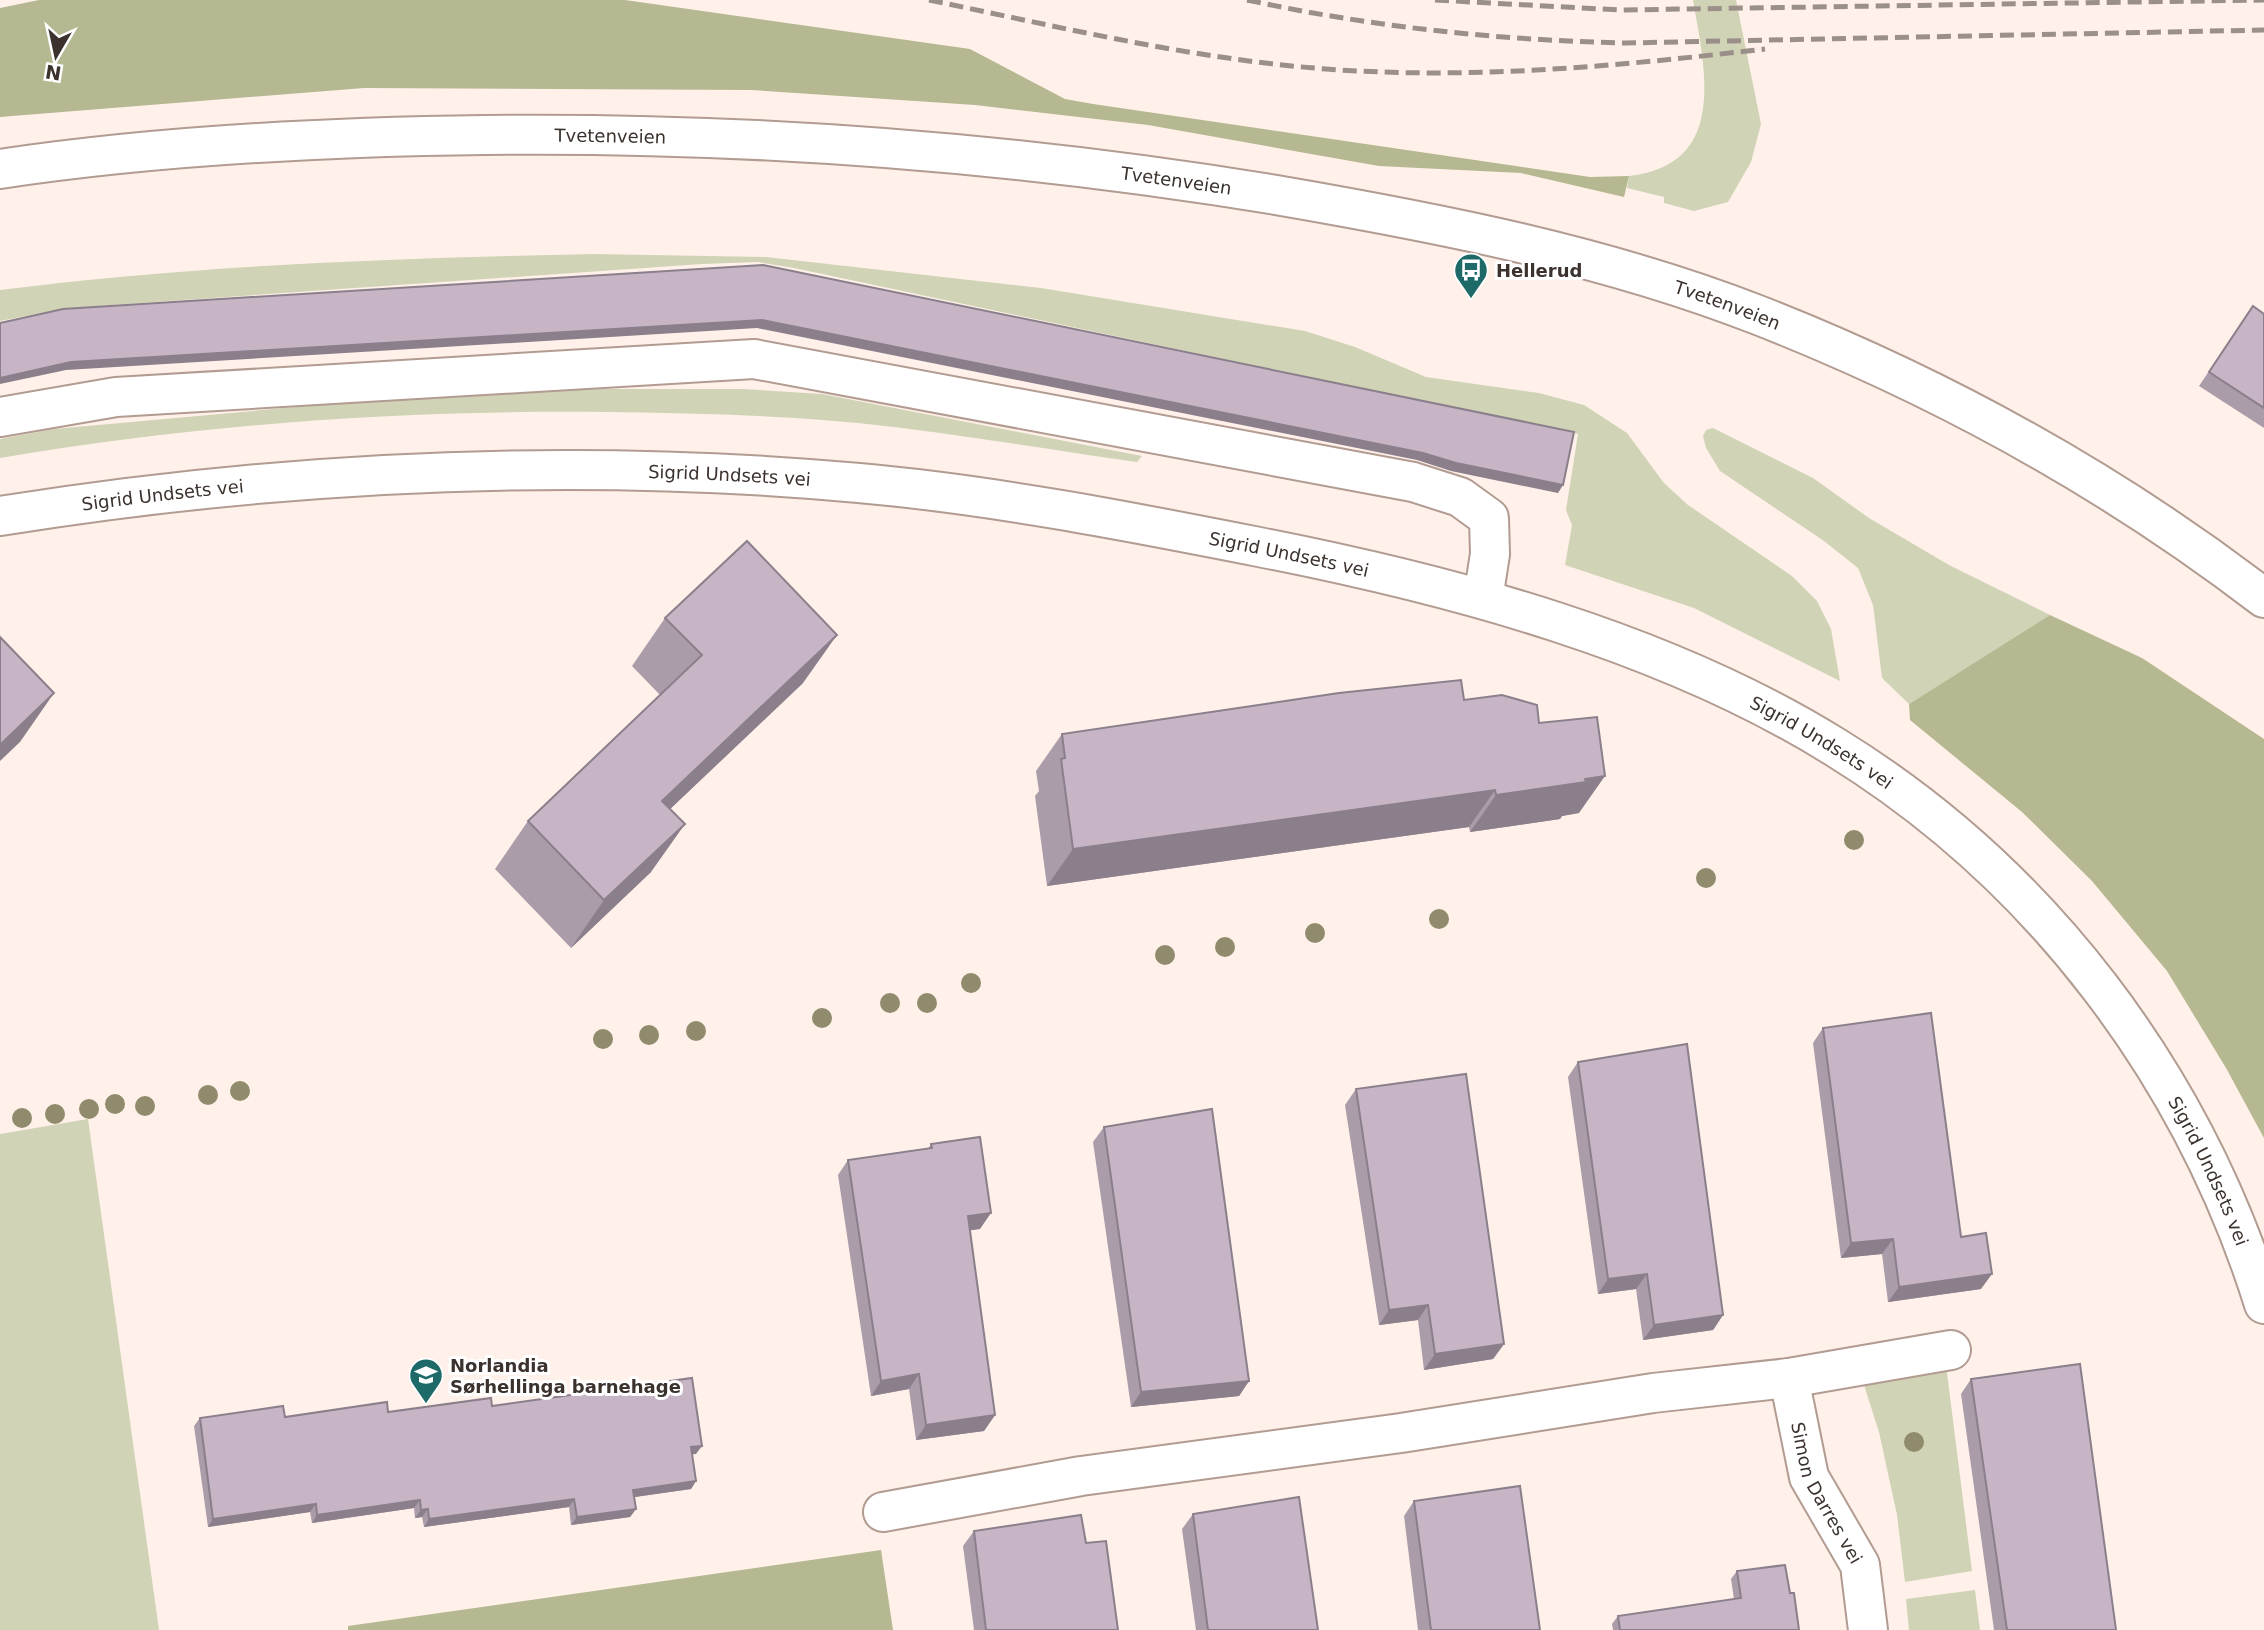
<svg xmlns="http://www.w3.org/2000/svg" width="2264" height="1630" viewBox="0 0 2264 1630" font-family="'DejaVu Sans',sans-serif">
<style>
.green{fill:#d0d3b5}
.forest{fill:#b5b890}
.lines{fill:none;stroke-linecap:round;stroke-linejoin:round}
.minor-casing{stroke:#b29b91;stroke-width:42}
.major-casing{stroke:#b29b91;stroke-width:42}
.minor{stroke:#fff;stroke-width:38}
.major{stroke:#fff;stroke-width:38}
.rail{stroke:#9b8f89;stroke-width:5;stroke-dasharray:14 7;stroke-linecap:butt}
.tree{fill:#908b6c}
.wall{fill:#ab9caa}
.shaded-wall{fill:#8b7f8b}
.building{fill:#c7b5c6;stroke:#8b7f8b;stroke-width:2}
.labels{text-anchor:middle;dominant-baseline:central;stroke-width:6;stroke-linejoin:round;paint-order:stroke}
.street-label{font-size:18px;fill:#3b312d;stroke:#fff}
.poi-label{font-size:18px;font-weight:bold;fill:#3b312d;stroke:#fff;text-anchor:start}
</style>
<rect width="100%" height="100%" fill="#fff0e9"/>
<g class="green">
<path d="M1693 0H1736L1761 124 1751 162 1728 202 1694 211 1664 203V197L1627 188 1629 176C1729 165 1705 69 1693 0Z"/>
<path d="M594 254 766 257 1041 288 1305 331 1355 347 1426 377 1539 393 1584 405 1627 433 1664 483 1688 505 1792 576 1817 601 1831 629 1840 681 1694 608 1565 565 1572 525 1566 510 1578 434 794 268 758 262 702 264 111 305 57 310 0 321V290C197 265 395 258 594 254Z"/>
<path d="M587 389H743L822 394 1142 456 1137 462C1045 449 952 433 858 423 775 415 690 413 606 412 403 410 201 424 0 458V439L54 429 340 403Z"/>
<polygon points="1713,428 1813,478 1869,518 1949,565 2050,615 1909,704 1882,678 1873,605 1858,568 1824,541 1720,471 1706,448 1703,436 1706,430"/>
<polygon points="88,1119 159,1630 0,1630 0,1134"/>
<polygon points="1946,1365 1972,1571 1905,1582 1897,1515 1879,1432 1864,1385 1872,1375"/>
<polygon points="1975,1590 1980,1630 1909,1630 1906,1599"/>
</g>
<g class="forest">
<polygon points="39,0 625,0 970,49 1065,99 1093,104 1590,177 1629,176 1624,197 1521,173 1379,166 1148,125 975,105 752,90 364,88 0,117 0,8"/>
<polygon points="2050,615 2142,658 2264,739 2264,1138 2226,1068 2167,971 2092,881 2022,812 1910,720 1909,704"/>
<polygon points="881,1550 893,1630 348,1630 348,1626"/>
</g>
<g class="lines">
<g class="minor-casing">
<g id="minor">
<polyline points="0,417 116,397 754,359 1413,482 1460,497 1489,518 1490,554 1483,599"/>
<path id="s1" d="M0 516C283 471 573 457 859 483 993 495 1127 521 1259 547 1453 585 1666 642 1835 747 2041 874 2192 1074 2264 1304"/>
<path id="s2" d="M1789 1378 1809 1477 1860 1565 1868 1630"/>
<polyline points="883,1512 1081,1476 1401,1433 1653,1393 1789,1378 1951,1350"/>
</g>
</g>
<g class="major-casing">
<g id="major">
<path id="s3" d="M0 169C160 145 323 137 485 135 750 132 1014 152 1276 195 1439 223 1604 255 1758 315 1939 386 2110 480 2264 598"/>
</g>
</g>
<use href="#minor" class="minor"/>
<use href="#major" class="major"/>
<g class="rail">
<path d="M929 0C1060 27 1192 59 1326 69 1474 80 1618 66 1765 49"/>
<path d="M1247 0C1373 27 1496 40 1625 43L2264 30"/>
<polyline points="1435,0 1621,10 2264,0"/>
</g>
</g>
<g class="tree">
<circle cx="1854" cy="840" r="10"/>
<circle cx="1706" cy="878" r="10"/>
<circle cx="1439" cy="919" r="10"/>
<circle cx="1315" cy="933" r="10"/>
<circle cx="1225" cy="947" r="10"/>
<circle cx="1165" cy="955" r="10"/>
<circle cx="971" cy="983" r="10"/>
<circle cx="890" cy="1003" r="10"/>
<circle cx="927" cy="1003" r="10"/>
<circle cx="822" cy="1018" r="10"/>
<circle cx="696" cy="1031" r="10"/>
<circle cx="649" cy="1035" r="10"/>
<circle cx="603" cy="1039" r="10"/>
<circle cx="240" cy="1091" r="10"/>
<circle cx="208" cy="1095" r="10"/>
<circle cx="115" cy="1104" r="10"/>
<circle cx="145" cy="1106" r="10"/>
<circle cx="89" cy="1109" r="10"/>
<circle cx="55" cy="1114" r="10"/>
<circle cx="22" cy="1118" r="10"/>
<circle cx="1914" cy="1442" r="10"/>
</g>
<g class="wall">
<polygon points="2253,306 2264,314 2264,428 2199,386"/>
<polygon points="665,618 803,683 670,809 651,872 571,948 495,869 528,821 660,695 632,666"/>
<polygon points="1464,700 1539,723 1579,813 1562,816 1560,819 1470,832 1469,827 1047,886 1035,796 1039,791 1036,771 1062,734"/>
<polygon points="1823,1028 1961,1237 1981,1289 1888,1302 1882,1254 1841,1258 1813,1043"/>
<polygon points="1578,1062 1723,1315 1713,1330 1643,1340 1636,1289 1598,1294 1568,1077"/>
<polygon points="1356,1089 1504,1344 1493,1359 1424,1370 1418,1320 1379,1325 1345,1105"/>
<polygon points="1104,1127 1249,1381 1239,1396 1131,1407 1093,1142"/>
<polygon points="931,1144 980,1229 970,1230 995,1415 984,1431 916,1440 909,1389 871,1396 838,1175 848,1160 928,1149"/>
<polygon points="1971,1379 2116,1630 1994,1630 1961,1394"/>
<polygon points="492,1406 696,1454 692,1454 696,1481 691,1489 634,1497 636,1509 630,1517 571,1525 569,1507 424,1527 422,1517 415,1518 414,1508 312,1523 310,1512 208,1527 194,1426 200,1418 285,1417"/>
<polygon points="1414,1501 1540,1630 1418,1630 1404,1516"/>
<polygon points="1193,1514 1318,1630 1196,1630 1182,1529"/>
<polygon points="974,1531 1086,1543 1118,1630 974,1630 963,1546"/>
<polygon points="1737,1571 1790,1593 1799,1630 1613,1630 1612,1624 1618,1616 1734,1599 1731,1579"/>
</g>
<g class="shaded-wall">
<polygon points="762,320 1423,453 1563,485 1558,493 1451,471 1417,460 757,328 66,370 0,384 0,378 71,362"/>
<polygon points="837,635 803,683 628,849 662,801"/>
<polygon points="54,693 20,742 0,761 0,745"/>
<polygon points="1605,776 1579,813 1562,816 1560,819 1470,832 1496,795"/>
<polygon points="1495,790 1469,827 1047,886 1073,849"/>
<polygon points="685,824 651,872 571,948 604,900"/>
<polygon points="991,1213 980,1229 958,1232 968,1216"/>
<polygon points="1893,1239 1882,1254 1841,1258 1851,1243"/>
<polygon points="1647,1274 1636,1289 1598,1294 1608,1279"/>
<polygon points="1992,1274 1981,1289 1888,1302 1899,1287"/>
<polygon points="1428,1305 1418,1320 1379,1325 1389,1310"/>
<polygon points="1723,1315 1713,1330 1643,1340 1654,1325"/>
<polygon points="1504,1344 1493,1359 1424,1370 1435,1354"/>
<polygon points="919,1374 909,1389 871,1396 881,1381"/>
<polygon points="1249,1381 1239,1396 1131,1407 1141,1392"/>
<polygon points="995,1415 984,1431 916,1440 926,1425"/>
<polygon points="702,1446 696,1454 686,1455 691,1447"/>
<polygon points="696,1481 691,1489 628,1498 633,1490"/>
<polygon points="574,1499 569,1507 424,1527 429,1519"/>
<polygon points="420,1500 414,1508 312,1523 317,1515"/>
<polygon points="316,1504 310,1512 208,1527 213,1519"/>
<polygon points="428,1509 422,1517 415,1518 421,1510"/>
<polygon points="636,1509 630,1517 571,1525 577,1517"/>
</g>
<g class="building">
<polygon points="763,265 1574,432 1563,485 1456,463 1423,453 762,320 71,362 0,378 0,323 63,309"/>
<polygon points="2253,306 2264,314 2264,408 2209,372"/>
<polygon points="747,541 837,635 662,801 685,824 604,900 528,821 702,655 665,618"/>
<polygon points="0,637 54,693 0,745"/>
<polygon points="1461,680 1464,700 1502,695 1537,705 1539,723 1597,717 1605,776 1585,779 1586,782 1496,795 1495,790 1073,849 1061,759 1065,758 1062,734 1339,693"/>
<polygon points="1931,1013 1961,1237 1986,1233 1992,1274 1899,1287 1893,1239 1851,1243 1823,1028"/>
<polygon points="1687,1044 1723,1315 1654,1325 1647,1274 1608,1279 1578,1062"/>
<polygon points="1466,1074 1504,1344 1435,1354 1428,1305 1389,1310 1356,1089"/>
<polygon points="1212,1109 1249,1381 1141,1392 1104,1127"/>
<polygon points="980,1137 991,1213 968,1216 995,1415 926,1425 919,1374 881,1381 848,1160 932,1148 931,1144"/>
<polygon points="2080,1364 2116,1630 2007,1630 1971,1379"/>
<polygon points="692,1378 702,1446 691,1447 696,1481 633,1490 636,1509 577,1517 574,1499 429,1519 428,1509 421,1510 420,1500 317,1515 316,1504 213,1519 200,1418 283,1406 285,1417 387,1402 388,1412 491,1398 492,1406"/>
<polygon points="1520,1486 1540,1630 1431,1630 1414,1501"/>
<polygon points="1299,1497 1318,1630 1208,1630 1193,1514"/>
<polygon points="1081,1515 1086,1543 1106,1541 1118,1630 986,1630 974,1531"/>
<polygon points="1785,1565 1790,1593 1794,1593 1799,1630 1620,1630 1618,1616 1741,1598 1737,1571"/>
</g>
<defs>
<g id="bus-pin" transform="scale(1.75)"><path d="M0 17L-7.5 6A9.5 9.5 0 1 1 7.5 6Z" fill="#1e6a69" stroke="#fff"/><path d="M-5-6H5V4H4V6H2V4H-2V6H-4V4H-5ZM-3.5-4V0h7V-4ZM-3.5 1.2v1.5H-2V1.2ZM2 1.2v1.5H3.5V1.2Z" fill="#fff"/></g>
<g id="school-pin" transform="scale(1.75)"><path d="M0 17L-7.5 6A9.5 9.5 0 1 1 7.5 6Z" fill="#1e6a69" stroke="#fff"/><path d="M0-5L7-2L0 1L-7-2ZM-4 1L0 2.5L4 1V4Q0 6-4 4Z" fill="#fff"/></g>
</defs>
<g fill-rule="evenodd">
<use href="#bus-pin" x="1471" y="270"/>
<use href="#school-pin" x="426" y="1375"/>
</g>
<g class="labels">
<g class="street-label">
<text stroke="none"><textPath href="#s3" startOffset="612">Tvetenveien</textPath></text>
<text stroke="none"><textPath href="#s3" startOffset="1180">Tvetenveien</textPath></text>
<text stroke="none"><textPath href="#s3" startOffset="1746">Tvetenveien</textPath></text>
<text stroke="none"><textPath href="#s1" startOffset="732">Sigrid Undsets vei</textPath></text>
<text stroke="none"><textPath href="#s1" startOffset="164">Sigrid Undsets vei</textPath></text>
<text stroke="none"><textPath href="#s1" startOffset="1298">Sigrid Undsets vei</textPath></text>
<text stroke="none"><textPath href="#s1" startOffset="1866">Sigrid Undsets vei</textPath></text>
<text stroke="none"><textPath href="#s1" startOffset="2454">Sigrid Undsets vei</textPath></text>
<text stroke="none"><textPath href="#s2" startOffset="122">Simon Darres vei</textPath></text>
</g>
<g class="poi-label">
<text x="1496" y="270">Hellerud</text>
<text x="450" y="1365">Norlandia<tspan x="450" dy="21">Sørhellinga barnehage</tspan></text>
</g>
</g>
<g transform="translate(56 56) rotate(189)" stroke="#ffffff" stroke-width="5" paint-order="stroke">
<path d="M0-5L12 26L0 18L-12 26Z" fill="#3b312d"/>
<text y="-10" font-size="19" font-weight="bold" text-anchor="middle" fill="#3b312d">N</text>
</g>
</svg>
